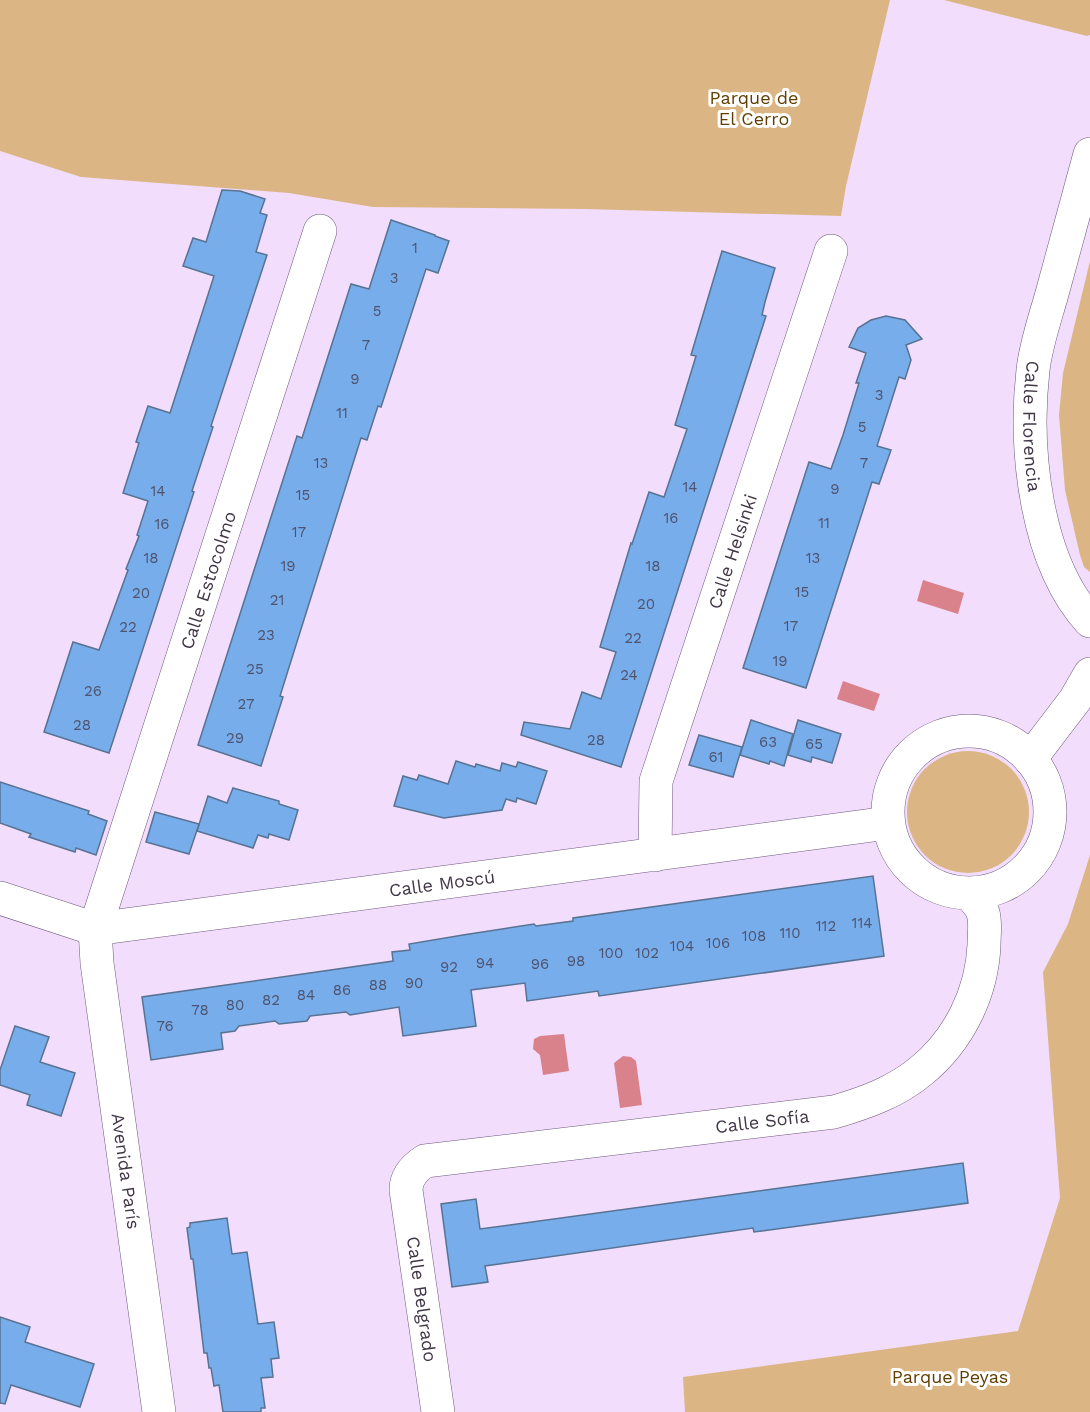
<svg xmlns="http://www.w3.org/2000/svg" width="1090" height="1412" viewBox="0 0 1090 1412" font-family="'Work Sans',sans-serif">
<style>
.green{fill:#dbb684}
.water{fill:#da828b}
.building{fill:#78adec;stroke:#587292;stroke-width:1.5}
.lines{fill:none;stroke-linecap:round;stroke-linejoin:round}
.minor-casing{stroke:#6f597b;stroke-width:34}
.minor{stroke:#fff;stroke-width:33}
.labels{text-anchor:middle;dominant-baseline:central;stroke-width:6;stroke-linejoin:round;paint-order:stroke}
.number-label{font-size:15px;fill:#4e5470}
.park-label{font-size:18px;fill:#613f02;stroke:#fff}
.street-label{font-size:18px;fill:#403646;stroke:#fff}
</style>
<rect width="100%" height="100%" fill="#f2ddfd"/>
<g class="green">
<polygon points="0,0 890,0 846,186 841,216 585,209 373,207 289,193 81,177 0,151"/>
<polygon points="944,0 1090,0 1090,35 1087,36"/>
<polygon points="1090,261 1090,572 1084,567 1080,555 1065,490 1059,415 1063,373"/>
<circle cx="968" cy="812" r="61"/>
<polygon points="1090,855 1090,1412 685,1412 683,1377 1018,1331 1060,1198 1043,972 1068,924"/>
</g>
<g class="water">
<polygon points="923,580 964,593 958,614 917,601"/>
<polygon points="843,681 880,694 874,711 837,699"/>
<polygon points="564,1034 569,1071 543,1075 540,1055 533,1049 534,1039 540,1036"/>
<polygon points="623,1056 631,1057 636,1061 642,1105 620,1108 614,1063"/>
</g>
<g class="building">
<polygon points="222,190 240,191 265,199 260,213 267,215 256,252 267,255 211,426 213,427 192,491 194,492 109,753 44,732 73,642 99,650 128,570 126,569 139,536 137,535 148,501 123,493 139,443 136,442 148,406 170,413 214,276 183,266 193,238 206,242"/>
<polygon points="391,220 435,235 435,236 449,241 438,273 426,269 381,407 378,406 367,440 361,438 280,696 283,697 261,766 198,745 297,436 302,438 351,284 369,289"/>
<polygon points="722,251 775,268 765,302 762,315 766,316 621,767 521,735 524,722 570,729 582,692 601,699 616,652 600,647 631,543 632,544 649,492 664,497 687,429 675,425 696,356 691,355"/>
<polygon points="886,316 905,320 922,339 906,345 911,360 905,379 899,377 877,446 891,450 879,484 872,482 806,688 743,668 809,462 831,469 843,435 859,383 856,383 866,353 849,347 858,328 871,320"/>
<polygon points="751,720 793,734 784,766 770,761 769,764 740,755"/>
<polygon points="798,720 841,734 832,763 812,757 811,762 788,755"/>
<polygon points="699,735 742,747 733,777 689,765"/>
<polygon points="456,761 475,767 476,764 500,771 502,763 516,767 518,762 547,771 536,804 517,798 516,802 506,799 502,810 444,818 394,806 403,776 417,780 419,775 448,784"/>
<polygon points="0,782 89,811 88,814 107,821 96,855 76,848 75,852 29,837 31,834 0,823"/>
<polygon points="233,788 279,801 279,804 298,810 289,840 269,834 268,838 258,835 253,848 197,831 208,796 227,803"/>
<polygon points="155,812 199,824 189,854 146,842"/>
<polygon points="873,876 884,956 599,996 598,991 527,1001 525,983 471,990 476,1026 403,1036 399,1007 350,1015 346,1012 310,1016 307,1021 279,1024 275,1021 239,1026 235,1031 221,1033 223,1049 151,1060 142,997 393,961 392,952 410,950 409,944 463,935 534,924 536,926 573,921 573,918"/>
<polygon points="15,1026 49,1037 40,1062 75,1073 61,1116 27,1105 30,1095 0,1085 0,1070"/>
<polygon points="963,1163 968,1203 754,1232 753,1228 485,1266 488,1282 452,1287 441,1204 476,1199 480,1229"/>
<polygon points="227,1218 232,1254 247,1252 258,1324 274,1322 279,1358 271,1359 273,1377 261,1378 265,1408 261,1408 261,1412 223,1412 219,1385 214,1386 211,1368 209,1368 207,1353 204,1353 193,1259 191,1259 187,1228 190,1227 190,1223"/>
<polygon points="0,1317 30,1327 25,1342 94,1364 80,1407 11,1385 5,1404 0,1403"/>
</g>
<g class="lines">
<g class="minor-casing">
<g id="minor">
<path id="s1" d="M1090 154C1078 199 1065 245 1053 290 1046 316 1036 343 1033 370 1024 448 1035 561 1090 621"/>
<circle cx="969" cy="812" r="81"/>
<polyline points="1030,759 1075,700 1090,674"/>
<path id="s2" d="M655 855 656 781 831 251"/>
<path id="s3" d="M0 898 95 929 888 823"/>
<path id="s4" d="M159 1412 97 963 95 929 320 231"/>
<path id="s5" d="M438 1412 406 1190C406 1177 414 1168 425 1161L834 1112C865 1103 896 1092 921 1071 959 1040 982 993 984 945 984 935 986 922 983 913 981 906 974 899 970 894"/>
</g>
</g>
<use href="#minor" class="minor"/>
</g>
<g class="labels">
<g class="number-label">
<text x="415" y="248">1</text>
<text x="394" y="278">3</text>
<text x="377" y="311">5</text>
<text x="366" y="345">7</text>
<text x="355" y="379">9</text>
<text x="879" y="395">3</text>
<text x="342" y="413">11</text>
<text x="862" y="427">5</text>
<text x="321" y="463">13</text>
<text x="864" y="463">7</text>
<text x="690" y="487">14</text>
<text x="835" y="489">9</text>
<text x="158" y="491">14</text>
<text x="303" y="495">15</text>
<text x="671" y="518">16</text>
<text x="824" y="523">11</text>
<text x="162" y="524">16</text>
<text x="299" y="532">17</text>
<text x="151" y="558">18</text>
<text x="813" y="558">13</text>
<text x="288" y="566">19</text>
<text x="653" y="566">18</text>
<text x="802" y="592">15</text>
<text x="141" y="593">20</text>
<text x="277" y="600">21</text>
<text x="646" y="604">20</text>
<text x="791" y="626">17</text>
<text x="128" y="627">22</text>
<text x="266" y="635">23</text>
<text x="633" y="638">22</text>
<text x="780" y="661">19</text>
<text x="255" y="669">25</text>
<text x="629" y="675">24</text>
<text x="93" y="691">26</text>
<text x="246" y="704">27</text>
<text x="82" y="725">28</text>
<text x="235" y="738">29</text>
<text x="596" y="740">28</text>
<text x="768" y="742">63</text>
<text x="814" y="744">65</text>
<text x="716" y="757">61</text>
<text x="862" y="923">114</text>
<text x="826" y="926">112</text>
<text x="790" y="933">110</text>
<text x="754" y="936">108</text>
<text x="718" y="943">106</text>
<text x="682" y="946">104</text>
<text x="611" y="953">100</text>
<text x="647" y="953">102</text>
<text x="576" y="961">98</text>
<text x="485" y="963">94</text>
<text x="540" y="964">96</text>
<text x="449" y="967">92</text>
<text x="414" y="983">90</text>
<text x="378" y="985">88</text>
<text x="342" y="990">86</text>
<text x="306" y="995">84</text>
<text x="271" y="1000">82</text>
<text x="235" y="1005">80</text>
<text x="200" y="1010">78</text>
<text x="165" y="1026">76</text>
</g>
<g class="park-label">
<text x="754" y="97">Parque de<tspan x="754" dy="21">El Cerro</tspan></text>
<text x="950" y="1376">Parque Peyas</text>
</g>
<g class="street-label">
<text stroke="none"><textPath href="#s1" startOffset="280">Calle Florencia</textPath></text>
<text stroke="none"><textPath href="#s2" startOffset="316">Calle Helsinki</textPath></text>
<text stroke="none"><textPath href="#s4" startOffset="854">Calle Estocolmo</textPath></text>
<text stroke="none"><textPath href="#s3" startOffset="450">Calle Moscú</textPath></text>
<text stroke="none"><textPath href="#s5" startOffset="600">Calle Sofía</textPath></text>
<text transform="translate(126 1171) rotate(82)">Avenida París</text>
<text transform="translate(422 1299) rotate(82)">Calle Belgrado</text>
</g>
</g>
</svg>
